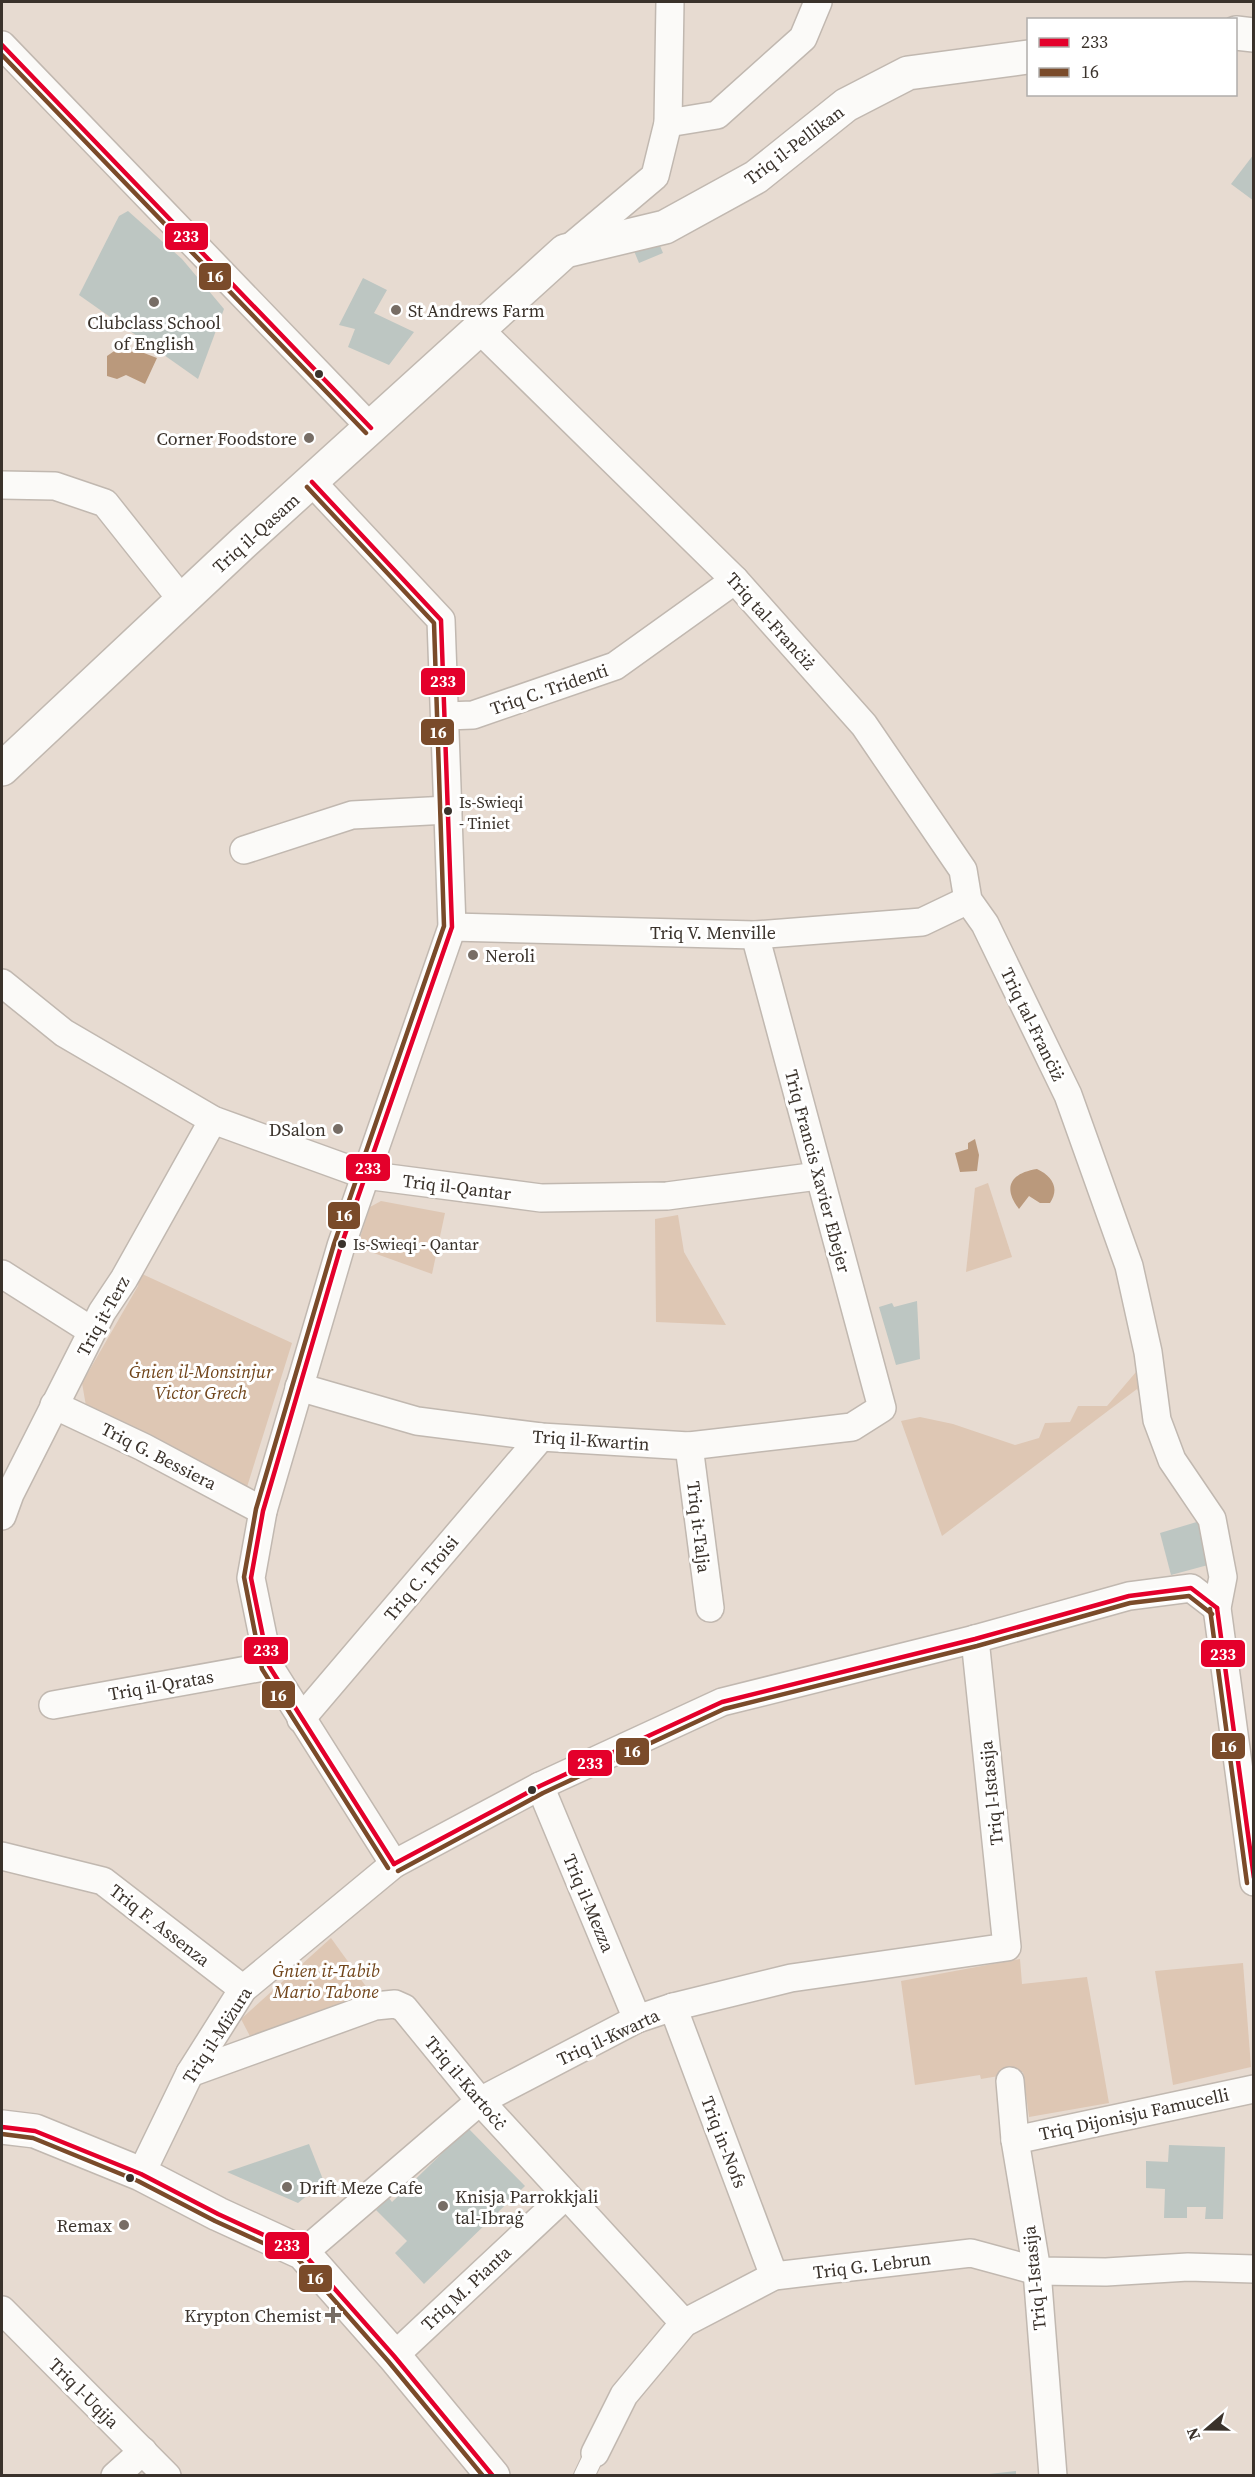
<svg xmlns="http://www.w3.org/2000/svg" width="1255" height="2477" viewBox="0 0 1255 2477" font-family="'Source Serif 4',serif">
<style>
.green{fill:#dec7b4}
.water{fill:#ba997c}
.building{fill:#bdc6c2}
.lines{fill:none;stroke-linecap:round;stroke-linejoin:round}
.pedestrian-casing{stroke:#c1b8b0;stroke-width:22}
.minor-casing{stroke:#c1b8b0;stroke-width:30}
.tertiary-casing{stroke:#c1b8b0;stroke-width:36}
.secondary-casing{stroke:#c1b8b0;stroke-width:36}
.pedestrian{stroke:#fbfaf8;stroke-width:20}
.minor{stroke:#fbfaf8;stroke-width:27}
.tertiary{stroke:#fbfaf8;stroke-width:33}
.secondary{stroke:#fbfaf8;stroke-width:33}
.bus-1-casing{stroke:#fff;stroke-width:9}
.bus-2-casing{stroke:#fff;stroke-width:9}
.bus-1{stroke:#e4002b;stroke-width:4.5}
.bus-2{stroke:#7a4b2a;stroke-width:4.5}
.poi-dot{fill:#776d65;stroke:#fff;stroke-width:2}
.bus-dot{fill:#3a322b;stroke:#fff;stroke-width:2}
.labels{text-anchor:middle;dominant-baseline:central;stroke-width:6;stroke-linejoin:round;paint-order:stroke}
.bus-label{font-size:16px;fill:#3a322b;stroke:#fff;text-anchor:start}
.street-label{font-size:18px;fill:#3a322b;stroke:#fff}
.poi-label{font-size:18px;fill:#3a322b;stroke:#fff;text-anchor:start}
.park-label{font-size:18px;font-style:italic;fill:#71451b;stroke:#fff}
.line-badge{stroke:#fff;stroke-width:2}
.badge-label{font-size:16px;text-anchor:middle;font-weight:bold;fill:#fff}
</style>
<rect width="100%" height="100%" fill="#e7dbd1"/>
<g class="green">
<polygon points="988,1183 1012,1257 966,1272 975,1188"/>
<polygon points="381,1201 445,1213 432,1274 357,1247 370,1207"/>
<polygon points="678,1215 684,1252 726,1325 656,1322 655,1219"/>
<polygon points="140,1273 292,1343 247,1487 150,1436 86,1406 82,1383 138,1286"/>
<polygon points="1136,1372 1141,1373 1151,1423 1137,1389 942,1536 901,1421 920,1417 953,1424 1015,1445 1039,1438 1045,1423 1070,1422 1078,1406 1107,1406"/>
<polygon points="331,1938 370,1992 252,2040 241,2019"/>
<polygon points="1020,1959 1022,1984 1087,1977 1109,2103 1029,2117 1023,2072 981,2079 980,2075 915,2085 901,1981"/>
<polygon points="1243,1963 1251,2067 1173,2085 1155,1971"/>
</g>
<g class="water">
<polygon points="123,345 157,358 145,384 126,375 117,379 107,376 107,356"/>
<polygon points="975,1139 979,1155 977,1171 960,1172 955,1153 968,1149 968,1143"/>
<path d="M1037 1169C1052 1176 1060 1188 1050 1203H1040L1029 1196 1019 1209C1002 1187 1011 1173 1037 1169Z"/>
</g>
<g class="building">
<polygon points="1254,154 1254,201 1231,184"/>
<polygon points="128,211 182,259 224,309 198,379 79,295 119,216"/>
<polygon points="658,241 663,253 639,263 634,251"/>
<polygon points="363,278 387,290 374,313 414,332 389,365 348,347 355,329 339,325"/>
<polygon points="917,1301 920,1359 896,1365 879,1307 892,1303 894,1307"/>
<polygon points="1200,1521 1208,1565 1171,1575 1160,1533"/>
<polygon points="468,2128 525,2186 424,2284 395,2253 407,2241 376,2210 389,2198 392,2202"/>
<polygon points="309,2144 324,2182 298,2203 227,2172"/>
<polygon points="1169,2145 1225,2147 1223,2219 1205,2219 1206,2207 1187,2207 1187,2218 1164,2218 1165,2189 1146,2188 1146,2161 1168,2162"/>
<polygon points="1016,2471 1016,2476 989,2476 989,2474"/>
</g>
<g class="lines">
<g class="pedestrian-casing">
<polyline id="pedestrian" points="584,2476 595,2453"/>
</g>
<g class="minor-casing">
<g id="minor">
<polyline points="2,45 371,428"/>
<polyline points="668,123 717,115 803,38 818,2"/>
<polyline points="566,251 655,176 668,123 670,2"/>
<polyline points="480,330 735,580 864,725 963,870 968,900 985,924 1068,1095 1129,1266 1148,1352 1157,1420 1172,1460 1212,1519 1223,1577 1217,1608 1254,1882"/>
<polyline points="312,482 441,620 452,927 341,1246 263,1511 251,1578 269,1666 394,1864"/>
<polyline points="2,485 55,486 105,503 182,600"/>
<polyline points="446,716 473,715 615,666 735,580"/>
<polyline points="244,850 352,815 448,810"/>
<polyline points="452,927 755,935 922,922 968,900"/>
<polyline points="2,983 64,1033 213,1120 365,1175 541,1198 667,1196 818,1176"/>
<polyline points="2,1274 92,1331"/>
<polyline points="299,1387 417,1421 541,1437 689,1446 852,1427 882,1408 755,935"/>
<polyline points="54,1405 143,1447 263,1511"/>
<polyline points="689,1446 710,1608"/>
<polyline points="2,1516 10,1494 102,1312 124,1279 213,1120"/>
<polyline points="53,1705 269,1666"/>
<polyline points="301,1719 541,1437"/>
<polyline points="540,1786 637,2019"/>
<polyline points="2,1856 103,1881 243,1989"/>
<polyline points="673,2007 774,2276"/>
<polyline points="190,2073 375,2006 395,2004 404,2008 480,2101 684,2323"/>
<polyline points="1010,2081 1015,2140 1037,2271 1053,2476"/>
<polyline points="1015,2140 1254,2089"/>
<polyline points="141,2174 190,2073 243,1989 394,1864 540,1786 722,1702 975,1639 1129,1596 1191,1588 1217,1608"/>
<polyline points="303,2253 480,2101 637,2019 673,2007 791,1978 1007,1947 975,1639"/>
<polyline points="2,2310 167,2476"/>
<polyline points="394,2356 565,2196"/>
<polyline points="595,2453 624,2395 684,2323 774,2276 971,2253 1037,2271 1106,2272 1188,2267 1254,2269"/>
<polyline points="115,2476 143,2451"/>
</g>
</g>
<g class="tertiary-casing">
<g id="tertiary">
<polyline points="1236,33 1254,35"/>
<polyline points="2,769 243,543 565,251 665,227 756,177 846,105 908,73 1028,57"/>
</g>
</g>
<g class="secondary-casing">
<polyline id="secondary" points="2,2127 35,2131 141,2174 218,2214 303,2253 394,2356 493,2476"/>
</g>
<use href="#pedestrian" class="pedestrian"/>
<use href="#minor" class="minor"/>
<use href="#tertiary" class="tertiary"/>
<use href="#secondary" class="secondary"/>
<g class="bus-1-casing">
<g id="bus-1">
<polyline points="2,45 371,428"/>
<polyline points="312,482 441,620 452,927 341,1246 263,1511 251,1578 269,1666 394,1864"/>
<polyline points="1217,1608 1254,1878"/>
<polyline points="394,1864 540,1786 722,1702 975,1639 1129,1596 1191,1588 1217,1608"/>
<polyline points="2,2127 35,2131 141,2174 218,2214 303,2253 394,2356 493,2476"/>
</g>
</g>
<g class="bus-2-casing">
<g id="bus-2">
<polyline points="2,55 366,433"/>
<polyline points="307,487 434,623 444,926 334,1244 256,1509 244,1577 262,1669 388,1868"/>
<polyline points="1210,1609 1247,1883"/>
<polyline points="398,1871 543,1793 724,1709 977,1646 1130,1603 1189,1596 1212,1614"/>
<polyline points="2,2134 33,2138 138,2181 215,2221 298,2259 388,2361 483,2476"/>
</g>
</g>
<use href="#bus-1" class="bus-1"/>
<use href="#bus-2" class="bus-2"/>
</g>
<g class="poi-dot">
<circle cx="154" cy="302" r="6"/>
<circle cx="396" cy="310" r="6"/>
<circle cx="309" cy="438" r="6"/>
<circle cx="473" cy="955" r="6"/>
<circle cx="338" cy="1129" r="6"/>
<circle cx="287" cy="2187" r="6"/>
<circle cx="443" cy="2206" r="6"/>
<circle cx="124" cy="2225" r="6"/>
<path d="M330 2306h6v6h6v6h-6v6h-6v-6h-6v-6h6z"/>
</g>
<g class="bus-dot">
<circle cx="319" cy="374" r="5"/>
<circle cx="448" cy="811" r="5"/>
<circle cx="342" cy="1244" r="5"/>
<circle cx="532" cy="1790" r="5"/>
<circle cx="130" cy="2178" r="5"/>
</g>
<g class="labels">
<g class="bus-label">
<text x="459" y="802">Is-Swieqi<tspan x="459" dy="21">- Tiniet</tspan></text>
<text x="353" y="1244">Is-Swieqi - Qantar</text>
</g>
<g class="street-label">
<text transform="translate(794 145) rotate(-37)">Triq il-Pellikan</text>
<text transform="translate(256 533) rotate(-42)">Triq il-Qasam</text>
<text transform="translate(771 621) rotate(48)">Triq tal-Franċiż</text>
<text transform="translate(549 689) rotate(-19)">Triq C. Tridenti</text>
<text x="713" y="932">Triq V. Menville</text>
<text transform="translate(1033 1024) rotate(64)">Triq tal-Franċiż</text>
<text transform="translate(818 1171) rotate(75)">Triq Francis Xavier Ebejer</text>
<text transform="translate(457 1187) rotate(7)">Triq il-Qantar</text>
<text transform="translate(103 1316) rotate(-61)">Triq it-Terz</text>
<text transform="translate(591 1440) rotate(4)">Triq il-Kwartin</text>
<text transform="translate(159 1456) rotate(27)">Triq G. Bessiera</text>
<text transform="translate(699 1527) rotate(83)">Triq it-Talja</text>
<text transform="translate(421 1578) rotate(-50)">Triq C. Troisi</text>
<text transform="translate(161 1685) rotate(-10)">Triq il-Qratas</text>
<text transform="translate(991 1793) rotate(-96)">Triq l-Istasija</text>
<text transform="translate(589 1903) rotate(67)">Triq il-Mezza</text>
<text transform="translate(160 1925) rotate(38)">Triq F. Assenza</text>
<text transform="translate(217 2035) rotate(-57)">Triq il-Miżura</text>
<text transform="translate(608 2037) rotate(-25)">Triq il-Kwarta</text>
<text transform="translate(466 2083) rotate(50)">Triq il-Kartoċċ</text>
<text transform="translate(1134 2114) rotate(-12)">Triq Dijonisju Famucelli</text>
<text transform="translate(724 2142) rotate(69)">Triq in-Nofs</text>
<text transform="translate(872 2265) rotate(-7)">Triq G. Lebrun</text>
<text transform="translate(1034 2278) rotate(-96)">Triq l-Istasija</text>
<text transform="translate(466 2288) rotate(-43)">Triq M. Pianta</text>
<text transform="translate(84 2393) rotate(45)">Triq l-Uqija</text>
</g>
<g class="poi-label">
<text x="408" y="310">St Andrews Farm</text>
<text x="154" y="322" text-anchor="middle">Clubclass School<tspan x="154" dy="21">of English</tspan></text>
<text x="297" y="438" text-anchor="end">Corner Foodstore</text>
<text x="485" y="955">Neroli</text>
<text x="326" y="1129" text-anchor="end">DSalon</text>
<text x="299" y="2187">Drift Meze Cafe</text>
<text x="455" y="2196">Knisja Parrokkjali<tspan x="455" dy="21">tal-Ibraġ</tspan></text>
<text x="112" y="2225" text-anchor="end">Remax</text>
<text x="321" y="2315" text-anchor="end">Krypton Chemist</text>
</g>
<g class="park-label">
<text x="201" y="1371">Ġnien il-Monsinjur<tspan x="201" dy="21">Victor Grech</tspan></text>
<text x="326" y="1970">Ġnien it-Tabib<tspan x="326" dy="21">Mario Tabone</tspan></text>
</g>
</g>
<g class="line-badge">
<rect x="164" y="222" width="45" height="29" rx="6" fill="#e4002b"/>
<rect x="198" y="262" width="34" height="29" rx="6" fill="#7a4b2a"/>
<rect x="420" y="667" width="46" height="29" rx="6" fill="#e4002b"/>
<rect x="420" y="718" width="35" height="28" rx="6" fill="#7a4b2a"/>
<rect x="345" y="1153" width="46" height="29" rx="6" fill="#e4002b"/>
<rect x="327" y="1201" width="34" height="29" rx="6" fill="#7a4b2a"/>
<rect x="243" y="1636" width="46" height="29" rx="6" fill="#e4002b"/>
<rect x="1200" y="1639" width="46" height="29" rx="6" fill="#e4002b"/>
<rect x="261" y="1680" width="35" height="29" rx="6" fill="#7a4b2a"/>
<rect x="1211" y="1732" width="35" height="28" rx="6" fill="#7a4b2a"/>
<rect x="615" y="1737" width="35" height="29" rx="6" fill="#7a4b2a"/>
<rect x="567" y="1749" width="46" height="28" rx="6" fill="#e4002b"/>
<rect x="264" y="2231" width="46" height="29" rx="6" fill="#e4002b"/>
<rect x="298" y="2264" width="35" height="29" rx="6" fill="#7a4b2a"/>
</g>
<g class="badge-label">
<text x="186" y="242">233</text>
<text x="215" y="282">16</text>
<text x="443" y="687">233</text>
<text x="438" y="738">16</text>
<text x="368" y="1174">233</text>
<text x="344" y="1221">16</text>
<text x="266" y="1656">233</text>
<text x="1223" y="1660">233</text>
<text x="278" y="1701">16</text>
<text x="1228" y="1752">16</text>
<text x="632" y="1757">16</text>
<text x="590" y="1769">233</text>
<text x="287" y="2251">233</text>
<text x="315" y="2284">16</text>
</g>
<rect width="1255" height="2477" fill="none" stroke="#3a322b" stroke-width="6"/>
<rect x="1027" y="18" width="210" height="78" fill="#ffffff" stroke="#b0adaa" stroke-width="1.5"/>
<rect x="1039" y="38" width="30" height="9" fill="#e4002b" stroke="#b0adaa" stroke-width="1.5"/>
<text x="1081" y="48" font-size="18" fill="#3a322b">233</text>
<rect x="1039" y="68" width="30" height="9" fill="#7a4b2a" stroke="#b0adaa" stroke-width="1.5"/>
<text x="1081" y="78" font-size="18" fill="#3a322b">16</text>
<g transform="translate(1207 2429) rotate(250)" stroke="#ffffff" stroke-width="4.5" paint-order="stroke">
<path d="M0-4.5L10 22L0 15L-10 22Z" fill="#3a322b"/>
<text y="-9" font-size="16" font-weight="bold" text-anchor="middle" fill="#3a322b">N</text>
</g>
</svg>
